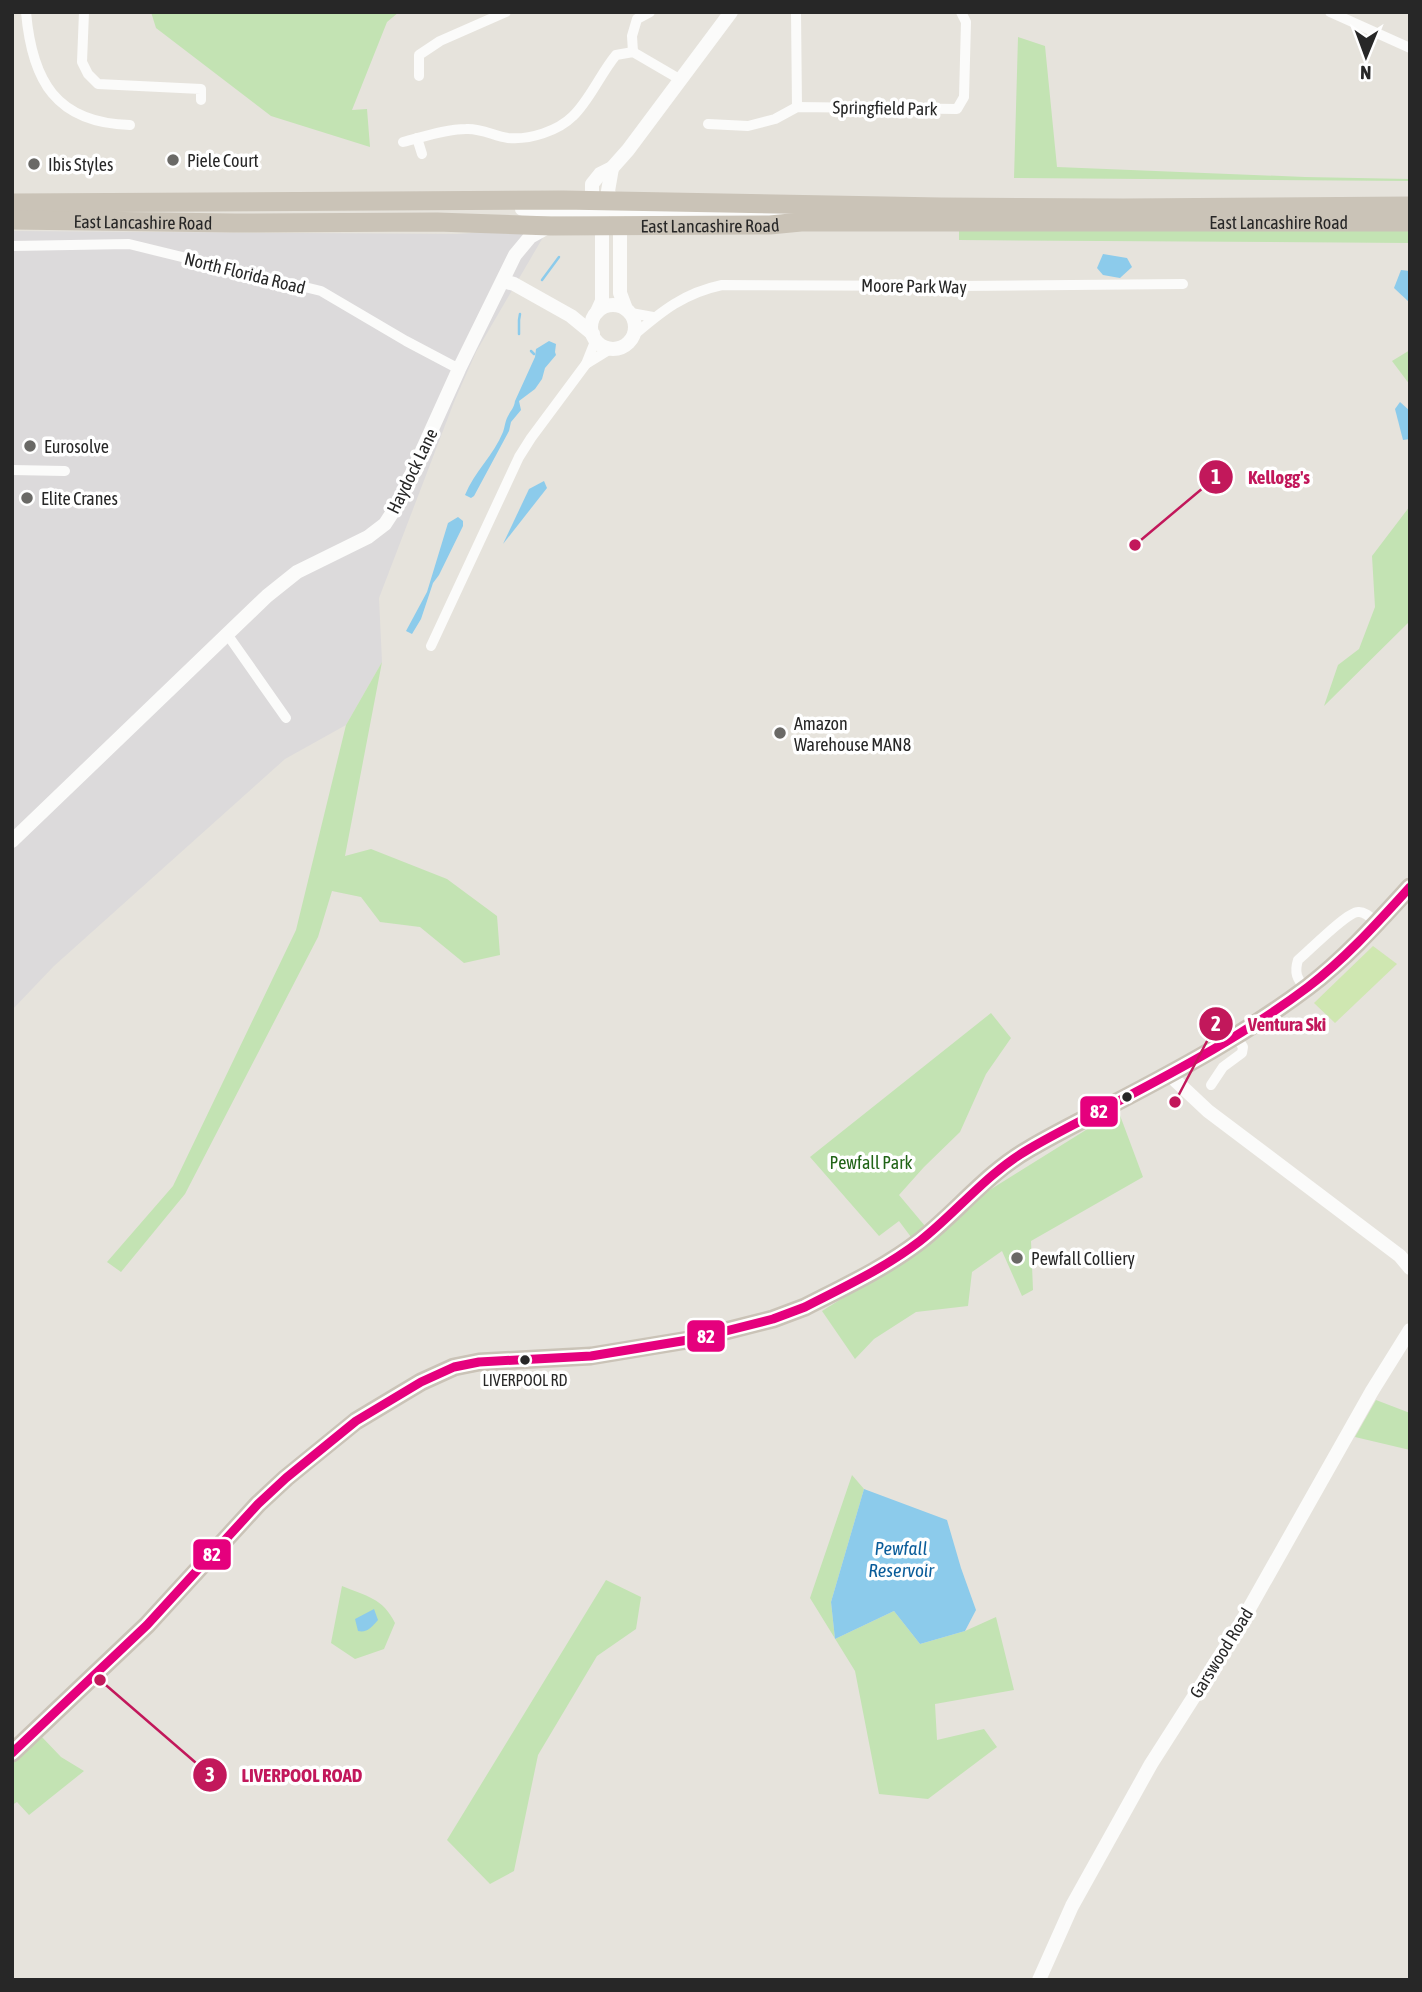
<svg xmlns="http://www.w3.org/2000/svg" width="1422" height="1992" viewBox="0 0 1422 1992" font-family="'Asap Condensed',sans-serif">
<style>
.industrial{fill:#dcdadb}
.green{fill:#c3e3b3}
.pitch{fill:#cfe7b1}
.water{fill:#8ccbeb}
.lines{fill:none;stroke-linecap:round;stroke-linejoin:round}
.stream{stroke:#8ccbeb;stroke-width:2.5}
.minor{stroke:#fbfbfa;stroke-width:10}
.tertiary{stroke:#fbfbfa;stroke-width:14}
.trunk{stroke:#cac3b7;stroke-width:19}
.bus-1-casing{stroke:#fff;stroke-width:14}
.bus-1{stroke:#e5007d;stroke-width:9}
.poi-dot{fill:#6a6966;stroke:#fff;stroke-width:2.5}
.bus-dot{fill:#272727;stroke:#fff;stroke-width:2.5}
.labels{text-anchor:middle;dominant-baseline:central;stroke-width:7;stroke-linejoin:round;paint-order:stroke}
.bus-label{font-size:16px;fill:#272727;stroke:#fff}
.street-label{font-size:18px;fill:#272727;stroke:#fff}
.poi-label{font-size:18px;fill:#272727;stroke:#fff;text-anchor:start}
.park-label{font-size:18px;fill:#216417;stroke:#fff}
.water-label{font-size:19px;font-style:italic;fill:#095c99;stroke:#fff}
.leader{fill:none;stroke:#c2185b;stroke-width:2.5}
.callout-dot{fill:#c2185b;stroke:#fff;stroke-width:2.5}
.mark-label{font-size:21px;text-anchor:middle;font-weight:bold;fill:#fff}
.callout-label{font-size:19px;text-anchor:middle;font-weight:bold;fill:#c2185b;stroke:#fff;stroke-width:7;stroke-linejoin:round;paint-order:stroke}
.line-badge{stroke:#fff;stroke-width:2.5}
.badge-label{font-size:19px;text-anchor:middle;font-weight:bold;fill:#fff}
</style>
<rect width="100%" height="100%" fill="#e6e3dc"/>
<polygon class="industrial" points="549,227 476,352 454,402 379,598 382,662 346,725 285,759 54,966 12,1010 12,231 458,234"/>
<g class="green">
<polygon points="151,12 399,12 387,22 352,110 367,109 370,147 271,116 156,28"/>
<polygon points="1018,37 1045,46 1057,167 1305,177 1410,179 1410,181 1014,178"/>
<polygon points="1410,229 1410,243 959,240 959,230"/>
<polygon points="1410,350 1410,385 1392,361"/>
<polygon points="1410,506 1410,621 1324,706 1338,665 1359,649 1375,607 1372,556"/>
<polygon points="382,662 345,856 371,849 447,879 497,916 500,955 464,963 420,927 380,922 361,897 332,891 318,937 185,1194 121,1272 107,1262 173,1186 296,930 346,725"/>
<polygon points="991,1013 1011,1038 986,1074 960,1132 924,1167 899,1195 925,1226 911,1237 899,1221 879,1236 810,1157"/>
<polygon points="1118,1110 1143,1177 1031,1241 1033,1290 1022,1296 1002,1251 972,1272 968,1306 916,1312 874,1339 855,1359 822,1311 926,1246 980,1196"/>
<polygon points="1376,1400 1410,1413 1410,1450 1355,1437"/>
<polygon points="852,1475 864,1489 831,1602 835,1639 894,1611 920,1644 965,1631 996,1617 1014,1690 935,1704 937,1740 984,1729 997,1747 928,1799 879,1794 855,1671 810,1598"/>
<polygon points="606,1580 641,1597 636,1629 597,1656 538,1755 514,1871 490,1884 447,1840"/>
<path d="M342 1586C366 1596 383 1598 395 1623L384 1649 355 1659 331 1643Z"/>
<polygon points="41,1736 61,1757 84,1771 29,1815 17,1802 12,1805 12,1764"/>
</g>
<polygon class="pitch" points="1373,946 1397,964 1335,1023 1314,1003"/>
<g class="water">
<polygon points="1103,254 1127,258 1132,267 1120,278 1103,275 1097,268"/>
<polygon points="1401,270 1410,271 1410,303 1394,288"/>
<path d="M549 341 556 344 555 352 556 355 545 368 542 379 535 389 519 401 521 410 511 422 509 431 474 496 471 498 465 495C474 472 494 455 503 432 505 427 505 421 508 416 511 410 514 408 515 401L535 357 536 349Z"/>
<polygon points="1400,402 1410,411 1410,439 1403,440 1395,409"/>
<polygon points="544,481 547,488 503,544 529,489"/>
<polygon points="458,517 463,521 463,526 439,575 433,583 421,619 412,634 406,631 427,592 448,523"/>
<polygon points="864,1489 947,1520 961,1568 976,1610 965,1631 920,1644 894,1611 835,1639 831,1602"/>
<path d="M374 1609 378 1620C372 1627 367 1633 358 1631L355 1619Z"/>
</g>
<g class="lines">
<g class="stream">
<polyline points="542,280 559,257"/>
<polyline points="519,334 519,320 520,314"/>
<polyline points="531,351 534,354"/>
</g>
<g class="minor">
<path d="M26 12C32 81 56 123 130 125"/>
<polyline points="84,12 82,62 88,74 98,84 201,89 201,100"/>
<polyline points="796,12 797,107"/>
<polyline points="1330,12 1410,48"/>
<polyline points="633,52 632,36 637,19 650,12"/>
<polyline points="419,76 419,55 440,41 506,12"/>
<polyline points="708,124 748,126 775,119 797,107 957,109 964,97 966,22 961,12"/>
<polyline points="417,138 422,154"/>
<path d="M403 142C423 137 446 129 466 129 481 128 494 136 508 138 530 140 558 131 573 116 589 101 601 73 616 55L633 52 681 80"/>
<polyline points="12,246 129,244 321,291 406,341 459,369"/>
<polyline points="631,313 653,317"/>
<path d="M634 335C662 311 684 293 722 285L961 286 1183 284"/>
<polyline points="586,364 612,348"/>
<polyline points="12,470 65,471"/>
<polyline points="227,634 286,718"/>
<polyline points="431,646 519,457 531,438 586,364 596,339"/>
<path d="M1305 989C1297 978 1294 973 1298 960 1309 951 1347 912 1358 912 1365 911 1372 919 1377 923"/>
<polyline points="1211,1085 1223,1067 1242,1053 1243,1047 1236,1036"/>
</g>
<g class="tertiary">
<polyline points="612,168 608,191 620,226 620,293 626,309"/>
<polyline points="522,209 587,210 603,213"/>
<polyline points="619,209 668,214 781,215 793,219"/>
<polyline points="503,281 514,284 571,316 593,334"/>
<circle cx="613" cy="327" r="22"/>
<polyline points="597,312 602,301 602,226 592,200 592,184 600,174 612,168 628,150 731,12"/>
<polyline points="12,841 267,596 297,572 368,537 385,524 398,504 459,369 515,255 530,237 548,227"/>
<polyline points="1171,1074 1176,1081 1208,1111 1400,1256 1410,1268"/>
<polyline points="1039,1980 1072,1906 1151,1764 1241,1623 1372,1391 1410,1330"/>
</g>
<g class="trunk">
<polyline points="12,203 563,200 941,207 1123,208 1410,206"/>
<path id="s1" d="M12 220 234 223 437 222 551 226 770 225 801 222H1410"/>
<path d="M12 1753 147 1625 258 1504 286 1478 356 1421 421 1382 454 1367 479 1362 591 1356 694 1339 773 1319 805 1307C844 1287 885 1268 920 1241 957 1212 987 1173 1029 1149 1056 1133 1085 1119 1113 1104 1180 1069 1247 1033 1308 987 1346 958 1378 922 1410 887"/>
</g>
<g class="bus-1-casing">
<path id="bus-1" d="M12 1753 147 1625 258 1504 286 1478 356 1421 421 1382 454 1367 479 1362 591 1356 694 1339 773 1319 805 1307C844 1287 885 1268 920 1241 957 1212 987 1173 1029 1149 1056 1133 1085 1119 1113 1104 1180 1069 1247 1033 1308 987 1346 958 1378 922 1410 887"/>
</g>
<use href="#bus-1" class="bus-1"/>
</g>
<g class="poi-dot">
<circle cx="173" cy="160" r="7"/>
<circle cx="34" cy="164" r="7"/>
<circle cx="30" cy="446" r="7"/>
<circle cx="27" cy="498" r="7"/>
<circle cx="780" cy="733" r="7"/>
<circle cx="1017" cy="1258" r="7"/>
</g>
<g class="bus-dot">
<circle cx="1127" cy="1097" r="6"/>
<circle cx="525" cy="1360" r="6"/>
</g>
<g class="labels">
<g class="bus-label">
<text x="525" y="1380">LIVERPOOL RD</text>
</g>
<g class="street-label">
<text transform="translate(885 108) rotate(1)">Springfield Park</text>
<text stroke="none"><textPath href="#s1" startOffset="131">East Lancashire Road</textPath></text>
<text stroke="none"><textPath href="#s1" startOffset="1267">East Lancashire Road</textPath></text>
<text stroke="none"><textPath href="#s1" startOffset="698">East Lancashire Road</textPath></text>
<text transform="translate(245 273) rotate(14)">North Florida Road</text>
<text transform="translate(914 286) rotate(1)">Moore Park Way</text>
<text transform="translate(412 471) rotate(-64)">Haydock Lane</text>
<text transform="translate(1221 1653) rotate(-58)">Garswood Road</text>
</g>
<g class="poi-label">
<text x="187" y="160">Piele Court</text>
<text x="48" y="164">Ibis Styles</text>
<text x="44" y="446">Eurosolve</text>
<text x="41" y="498">Elite Cranes</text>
<text x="794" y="723">Amazon<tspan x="794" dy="21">Warehouse MAN8</tspan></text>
<text x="1031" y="1258">Pewfall Colliery</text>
</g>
<g class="park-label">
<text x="871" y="1162">Pewfall Park</text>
</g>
<g class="water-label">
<text x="901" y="1548">Pewfall<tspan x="901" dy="22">Reservoir</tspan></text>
</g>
</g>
<path class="leader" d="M1135 545L1216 477M1175 1102L1216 1024M100 1680L210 1775"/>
<g class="callout-dot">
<circle cx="1135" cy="545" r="7"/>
<circle cx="1175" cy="1102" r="7"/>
<circle cx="100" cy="1680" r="7"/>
<circle cx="1216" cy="477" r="18"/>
<circle cx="1216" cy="1024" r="18"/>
<circle cx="210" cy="1775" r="18"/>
</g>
<g class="mark-label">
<text x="1216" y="484">1</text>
<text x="1216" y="1031">2</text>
<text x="210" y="1782">3</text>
</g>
<g class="callout-label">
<text x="1279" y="484">Kellogg's</text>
<text x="1287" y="1031">Ventura Ski</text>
<text x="302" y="1782">LIVERPOOL ROAD</text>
</g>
<g class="line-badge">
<rect x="1079" y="1095" width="40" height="33" rx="7" fill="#e5007d"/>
<rect x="686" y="1319" width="40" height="34" rx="7" fill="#e5007d"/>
<rect x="192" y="1538" width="40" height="33" rx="7" fill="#e5007d"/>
</g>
<g class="badge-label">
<text x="1099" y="1118">82</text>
<text x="706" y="1343">82</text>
<text x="212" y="1561">82</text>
</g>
<rect width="1422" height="1992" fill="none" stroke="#272727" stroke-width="28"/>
<g transform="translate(1366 56) rotate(181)" stroke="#ffffff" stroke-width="5" paint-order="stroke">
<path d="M0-5L12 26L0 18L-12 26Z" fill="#272727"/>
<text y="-10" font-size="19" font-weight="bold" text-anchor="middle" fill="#272727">N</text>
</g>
</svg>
